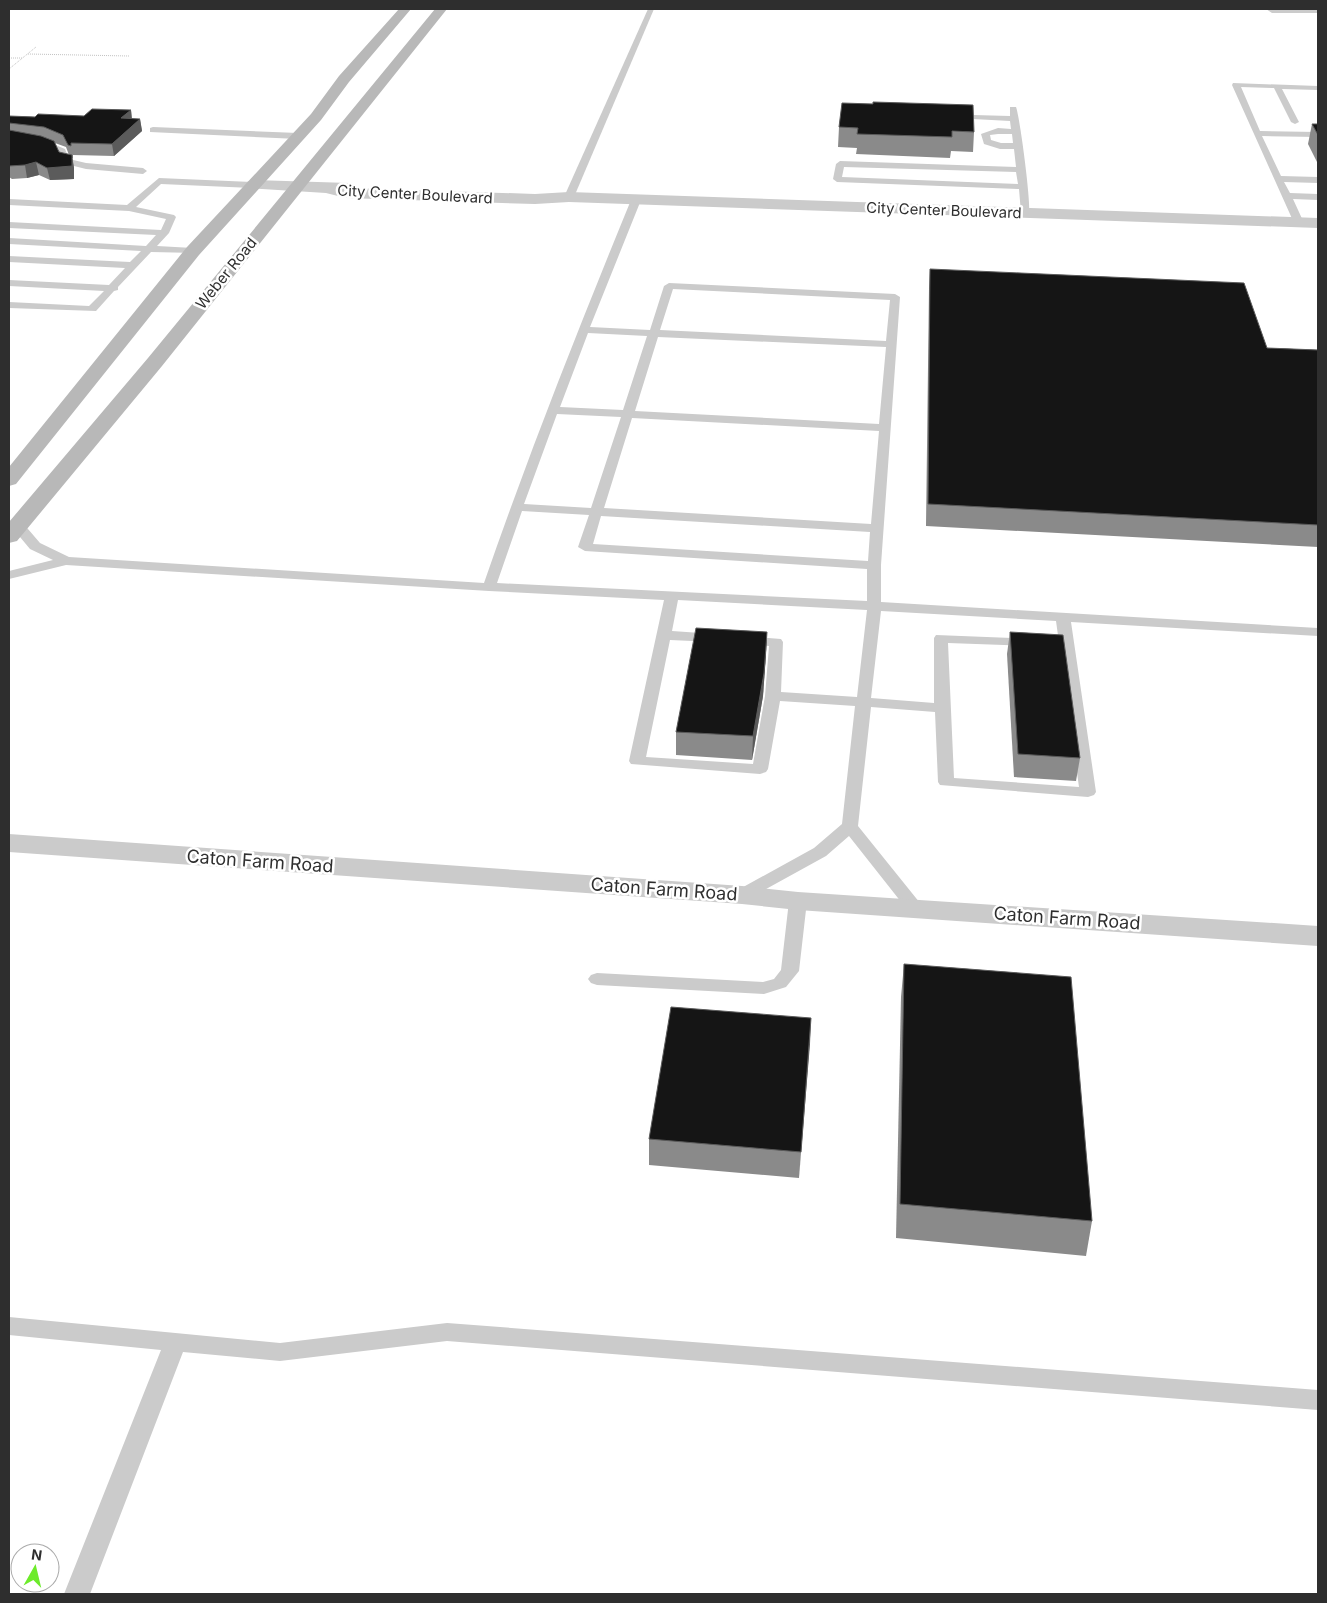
<svg xmlns="http://www.w3.org/2000/svg" width="1327" height="1603" viewBox="0 0 1327 1603" font-family="Inter,sans-serif">
<style>
.lines{fill:none;stroke-linecap:round;stroke-linejoin:round}
.path{stroke:#c2c2c2;stroke-width:1;stroke-dasharray:1 1;stroke-linecap:butt}
.service{fill:#cbcbcb;fill-rule:evenodd}
.minor{fill:#cbcbcb;fill-rule:evenodd}
.tertiary{fill:#cbcbcb;fill-rule:evenodd}
.secondary{fill:#b8b8b8;fill-rule:evenodd}
.wall{fill:#8a8a8a;fill-rule:evenodd}
.shaded-wall{fill:#5b5b5b}
.building{fill:#151515;stroke:#5b5b5b}
.labels{text-anchor:middle;dominant-baseline:central;stroke-width:5;stroke-linejoin:round;paint-order:stroke}
.far-street-label{font-size:15px;fill:#2e2e2e;stroke:#fff}
.street-label{font-size:18px;fill:#2e2e2e;stroke:#fff}
</style>
<rect width="100%" height="100%" fill="#fff"/>
<g class="lines">
<g class="path">
<polyline points="28,54 129,56"/>
<polyline points="9,58 22,58"/>
<polyline points="9,69 36,47"/>
</g>
<g class="service">
<polygon points="648,9 654,9 574,197 569,200 566,199 564,197"/>
<polygon points="1233,83 1318,86 1318,90 1282,89 1299,122 1295,124 1291,122 1274,88 1241,87 1260,131 1318,132 1318,137 1262,136 1281,176 1318,177 1318,183 1284,182 1290,193 1318,194 1318,200 1293,199 1304,223 1302,225 1299,226 1294,223 1232,85"/>
<path d="M1010 107H1016C1020 117 1032 208 1029 215L1026 216 1021 213 1019 189 837 182 833 179 836 164 840 161 1016 167 1014 149H1000L984 144 981 134 998 128 1011 129 1010 121 973 119 969 117 973 115 1010 116ZM998 134H1012L1013 143H1001L991 140 990 135ZM844 167 1016 172 1018 184 842 177Z"/>
<polygon points="153,127 298,133 302,136 298,139 150,132 150,128"/>
<polygon points="9,136 46,141 65,149 69,159 86,163 143,168 147,171 143,174 86,169 62,163 58,152 44,146 9,140"/>
<polygon points="159,178 252,182 257,185 252,188 161,184 136,207 174,215 176,217 169,233 157,246 193,248 198,251 196,253 151,252 118,287 118,290 114,291 96,311 9,308 9,302 89,306 104,291 9,286 9,280 109,285 125,268 9,262 9,256 130,262 141,251 9,244 9,238 146,246 156,235 9,228 9,222 161,230 166,219 129,211 9,205 9,199 127,205"/>
<path d="M636 197 641 200 590 327 650 330 664 286 669 283 895 294 900 297 881 565V602L1318 628V636L1071 622 1096 792 1094 795 1088 797 940 785 938 782 935 712 871 707 858 826 924 908 921 912 915 914 909 912 849 836 826 856 748 899 742 900 736 899 733 895 736 891 814 848 842 824 855 706 780 701 768 769 766 772 760 774 631 764 629 761 664 600 489 591 66 565 9 579V571L53 560 30 549 10 525 17 521 22 522 40 543 69 557 484 583C529 453 579 327 631 200ZM673 289 890 300 886 341 660 330ZM588 333 647 336 623 410 560 407ZM658 337 886 347 879 424 635 411ZM557 414 621 417 591 508 524 504ZM632 418 879 431 871 524 604 508ZM522 511 589 515 578 547 585 551 867 569V601L497 583ZM601 516 870 532 868 561 593 544ZM678 600 867 610 857 697 781 692 783 642 781 639 745 636 740 637 738 640 740 643 769 646 765 696 753 764 646 757 670 640 715 642 720 641 722 638 720 635 715 634 672 631ZM881 611 1056 621 1079 787 954 778 948 643 1030 646 1035 645 1037 642 1035 639 936 635 934 638V703L871 698Z"/>
<polygon points="798,896 804,897 807,901 799,971 786,987 764,994 597,985 591,983 588,979 591,975 597,973 763,982 774,979 781,970 789,901 792,897"/>
<polygon points="9,1317 280,1343 447,1323 1318,1390 1318,1410 447,1341 280,1361 183,1352 90,1594 64,1594 161,1350 9,1335"/>
</g>
<g class="minor">
<polygon points="1266,9 1318,9 1318,13 1272,13"/>
<polygon points="252,180 349,183 352,186 350,188 535,194 569,192 1318,218 1318,228 569,202 535,204 346,198 326,193 247,188 244,185 247,182"/>
</g>
<polygon class="tertiary" points="9,834 742,886 798,892 1318,926 1318,946 798,910 742,904 9,852"/>
<g class="secondary">
<polygon points="399,9 411,9 349,82 321,120 199,255 16,484 9,486 9,467 187,247 311,114 339,76"/>
<polygon points="435,9 447,9 162,366 17,541 9,543 9,522 148,358"/>
</g>
</g>
<g class="wall">
<path d="M131 110 132 119H140L142 131 114 156 73 155V158H72L74 168V179L50 180 39 175 27 178 12 179 9 177V116L35 117 84 116ZM55 143 66 147 69 155 59 152Z"/>
<polygon points="1312,124 1318,124 1318,164 1308,144"/>
<polygon points="839,127 974,132 973,152 951,151 950,158 856,154 857,148 838,147"/>
<polygon points="930,269 1267,348 1318,350 1318,547 926,526 929,287"/>
<polygon points="767,632 766,654 763,696 752,760 676,755 676,732"/>
<polygon points="1010,632 1080,758 1076,781 1014,777 1007,654"/>
<polygon points="904,964 1092,1221 1086,1256 896,1238 901,997"/>
<polygon points="811,1018 799,1178 649,1165 649,1139"/>
</g>
<g class="shaded-wall">
<polygon points="131,110 132,122 121,118"/>
<polygon points="140,119 142,131 114,156 112,144"/>
<polygon points="72,155 74,168 74,179 50,180 47,168"/>
<polygon points="36,162 39,175 27,178 25,165"/>
<polygon points="767,632 766,654 763,696 752,760 753,736"/>
<polygon points="811,1018 810,1044 799,1178 801,1152"/>
</g>
<g class="building">
<polygon points="873,102 973,105 974,132 952,131 952,137 857,134 858,128 839,127 842,103 873,104"/>
<polygon points="92,109 131,110 121,118 140,119 112,144 71,143 71,146 68,145 63,135 44,127 9,123 9,116 35,117 38,114 84,116"/>
<polygon points="1312,124 1318,124 1318,135"/>
<polygon points="9,130 41,136 54,141 59,152 72,155 72,166 47,168 36,162 25,165 9,166"/>
<polygon points="930,269 1244,283 1267,348 1318,350 1318,525 928,504"/>
<polygon points="696,628 767,632 764,673 753,736 676,732"/>
<polygon points="1010,632 1063,635 1080,758 1018,754"/>
<polygon points="904,964 1071,977 1092,1221 900,1204"/>
<polygon points="671,1007 811,1018 801,1152 649,1139"/>
</g>
<g class="labels">
<g class="far-street-label">
<text transform="translate(415 194) rotate(3)">City Center Boulevard</text>
<text transform="translate(944 210) rotate(2)">City Center Boulevard</text>
<text transform="translate(226 273) rotate(-51)">Weber Road</text>
</g>
<g class="street-label">
<text transform="translate(260 861) rotate(4)">Caton Farm Road</text>
<text transform="translate(664 889) rotate(4)">Caton Farm Road</text>
<text transform="translate(1067 918) rotate(4)">Caton Farm Road</text>
</g>
</g>
<rect width="1327" height="1603" fill="none" stroke="#2e2e2e" stroke-width="20"/>
<g transform="translate(35 1568) rotate(8)"><circle r="24" fill="#ffffff" stroke="#ababab"/>
<path d="M0-4L9 19L0 12L-9 19Z" fill="#6deb2b"/>
<text y="-8" font-size="14" font-weight="bold" text-anchor="middle" fill="#2e2e2e">N</text>
</g>
</svg>
